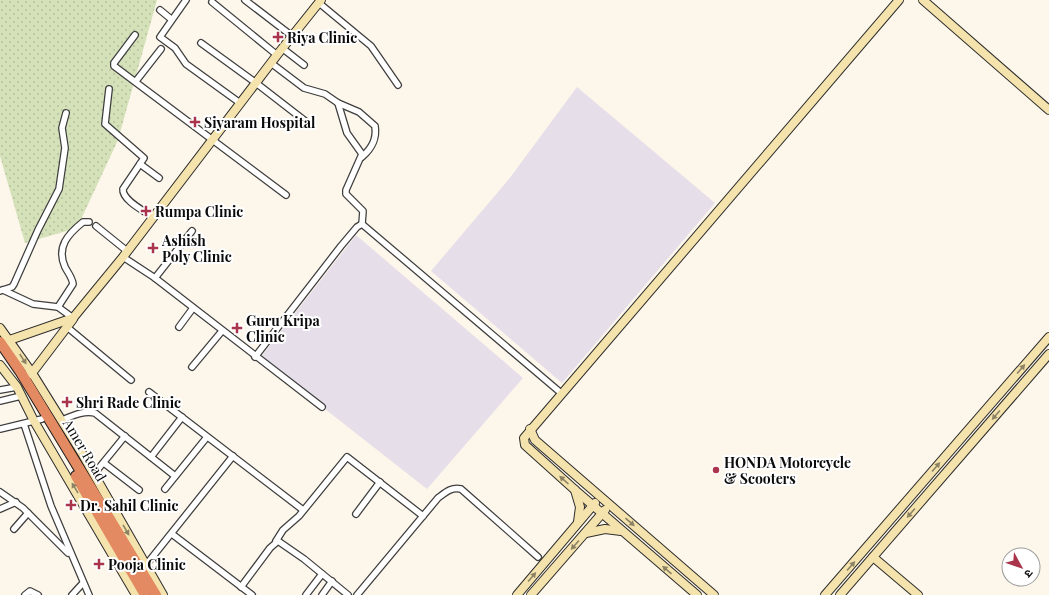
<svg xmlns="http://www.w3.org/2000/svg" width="1049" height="595" viewBox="0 0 1049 595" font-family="'Playfair Display','Noto Sans Devanagari',serif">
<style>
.industrial{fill:#e6dfe9}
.grass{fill:url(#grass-dots)}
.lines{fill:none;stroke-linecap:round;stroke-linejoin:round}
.street-casing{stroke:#3e3e3e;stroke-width:8}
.secondary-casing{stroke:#2d2d2d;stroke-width:10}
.highway-casing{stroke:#1c1c1c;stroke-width:12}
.street{stroke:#fff;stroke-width:5.5}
.secondary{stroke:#f5e3ad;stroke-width:8}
.highway{stroke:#e38a62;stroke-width:10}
.oneway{fill:#8c8264}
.poi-dot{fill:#aa344b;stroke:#fff;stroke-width:1.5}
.labels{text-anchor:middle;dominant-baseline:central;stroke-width:4;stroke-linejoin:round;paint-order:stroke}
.poi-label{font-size:14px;font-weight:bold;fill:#0b0b0b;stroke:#fff;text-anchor:start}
.street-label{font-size:14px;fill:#0b0b0b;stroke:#fff}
</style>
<defs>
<pattern id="grass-dots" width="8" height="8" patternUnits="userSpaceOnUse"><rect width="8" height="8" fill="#d5e2b9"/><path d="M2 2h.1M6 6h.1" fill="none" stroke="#b6c19e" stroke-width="1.8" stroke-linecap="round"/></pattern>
</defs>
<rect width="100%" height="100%" fill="#fdf6eb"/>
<g class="industrial">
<polygon points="577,87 715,203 562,383 431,271 509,179"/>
<polygon points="356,235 523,378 427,489 260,358"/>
</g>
<polygon class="grass" points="0,0 157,0 118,140 77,228 25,243 0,156"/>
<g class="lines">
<g class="street-casing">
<g id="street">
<polyline points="186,0 160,37 175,48 186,64 240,103"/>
<polyline points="245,0 292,36"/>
<polyline points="212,2 277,55"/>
<polyline points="319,3 371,46 398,85"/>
<polyline points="160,10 171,19"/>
<polyline points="135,35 114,63 114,66 286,195"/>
<polyline points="201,43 256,83 309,124"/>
<polyline points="282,48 304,65"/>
<polyline points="271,63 304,88 325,94 338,103 347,133 362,154 346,190 346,194 363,211 362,224"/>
<polyline points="136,81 161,49"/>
<path d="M109 89 105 124 144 158 123 189C122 200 144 211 153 217"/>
<path d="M338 103 359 112 375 126C377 139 372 148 362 157"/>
<polyline points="140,164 159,178"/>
<polyline points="96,226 127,251"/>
<polyline points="123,257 155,278 322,407"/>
<polyline points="155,278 192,231"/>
<polyline points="3,290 33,304 58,307 73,318"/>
<polyline points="0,291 12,287 14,284 38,230 59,189 65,148 62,128 66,113"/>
<path d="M58 307 73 284C72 277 68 273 65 267 56 247 68 234 83 222H89"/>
<polyline points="67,327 131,380"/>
<polyline points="179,327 193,308"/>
<polyline points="255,357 341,246 357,227 362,224 561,393"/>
<polyline points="192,367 222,331"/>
<polyline points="0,390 17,387"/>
<polyline points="149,392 303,510"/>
<polyline points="0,401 21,396"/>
<path d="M62 420C72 416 84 410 95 413L175 476"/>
<polyline points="24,424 51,506 89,595"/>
<polyline points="0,429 42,419"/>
<polyline points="151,457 182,417"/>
<polyline points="104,463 139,490"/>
<polyline points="94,474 125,436"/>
<polyline points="165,489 207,437"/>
<polyline points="0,492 23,508 68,553"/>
<polyline points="0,509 16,502"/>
<polyline points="356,514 380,482"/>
<polyline points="14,529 28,513"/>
<polyline points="172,534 252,595"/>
<polyline points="276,541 283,530 299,516 347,457 423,516"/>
<polyline points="146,565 233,456"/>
<polyline points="241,587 270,548 278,541 304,559 348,595"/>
<polyline points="25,595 30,591 38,595"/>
<polyline points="72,595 83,583"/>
<polyline points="306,595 322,574"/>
<polyline points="322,595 332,581"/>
<path d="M357 595 438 498C446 492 451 487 461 489L538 557"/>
</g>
</g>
<g class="secondary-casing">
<g id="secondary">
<polyline points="923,0 1049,110"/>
<polyline points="0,328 32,373 83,455 163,595"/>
<polyline points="1,343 73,318 123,257 277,55 321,0"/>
<polyline points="0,365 17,387 34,421 136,595"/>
<polyline points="28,375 32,373 73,319"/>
<polyline points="530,429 535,440 714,595"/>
<polyline points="575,490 580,507 578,522"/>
<polyline points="586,533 605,529 621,531"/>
<polyline points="873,557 918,595"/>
<polyline points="517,595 595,503"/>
<polyline points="531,595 605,510"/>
<polyline points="697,595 575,490 525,445 524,438 899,0"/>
<polyline points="825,595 1049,337"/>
<polyline points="840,595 1049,354"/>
</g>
</g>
<g class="highway-casing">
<g id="highway">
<polyline points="0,342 20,371 156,595"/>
<polyline points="76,476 145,595"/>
</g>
</g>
<use href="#street" class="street"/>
<use href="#secondary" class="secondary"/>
<use href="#highway" class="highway"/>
</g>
<defs><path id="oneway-solid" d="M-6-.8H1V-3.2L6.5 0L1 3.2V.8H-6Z"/></defs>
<g class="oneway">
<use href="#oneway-solid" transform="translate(23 359) rotate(57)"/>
<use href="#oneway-solid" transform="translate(1021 369) rotate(-49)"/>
<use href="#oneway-solid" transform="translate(996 415) rotate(131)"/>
<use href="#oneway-solid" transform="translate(936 467) rotate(-49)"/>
<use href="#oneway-solid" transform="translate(564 480) rotate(-138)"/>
<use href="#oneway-solid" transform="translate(75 488) rotate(-121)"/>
<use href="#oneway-solid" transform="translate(911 513) rotate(131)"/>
<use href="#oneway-solid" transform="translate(630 522) rotate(41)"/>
<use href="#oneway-solid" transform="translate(126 530) rotate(60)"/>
<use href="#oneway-solid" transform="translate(575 545) rotate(131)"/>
<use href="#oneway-solid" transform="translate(851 566) rotate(-49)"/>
<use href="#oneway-solid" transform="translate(667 570) rotate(-139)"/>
<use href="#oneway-solid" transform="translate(532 577) rotate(-49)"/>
</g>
<g class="poi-dot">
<path d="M276 31h4v4h4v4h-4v4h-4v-4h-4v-4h4z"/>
<path d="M193 116h4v4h4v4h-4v4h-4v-4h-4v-4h4z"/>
<path d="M144 205h4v4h4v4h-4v4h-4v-4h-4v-4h4z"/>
<path d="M151 242h4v4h4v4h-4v4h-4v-4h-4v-4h4z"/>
<path d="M235 322h4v4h4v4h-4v4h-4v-4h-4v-4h4z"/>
<path d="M65 396h4v4h4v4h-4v4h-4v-4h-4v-4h4z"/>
<circle cx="716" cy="470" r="4"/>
<path d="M69 499h4v4h4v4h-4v4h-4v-4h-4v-4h4z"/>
<path d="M97 558h4v4h4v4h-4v4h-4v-4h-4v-4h4z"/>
</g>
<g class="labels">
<g class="poi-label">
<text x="287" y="37">Riya Clinic</text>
<text x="204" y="122">Siyaram Hospital</text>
<text x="155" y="211">Rumpa Clinic</text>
<text x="162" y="240">Ashish<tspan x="162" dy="16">Poly Clinic</tspan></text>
<text x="246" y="320">Guru Kripa<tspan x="246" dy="16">Clinic</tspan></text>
<text x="76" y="402">Shri Rade Clinic</text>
<text x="724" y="462">HONDA Motorcycle<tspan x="724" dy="16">&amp; Scooters</tspan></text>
<text x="80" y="505">Dr. Sahil Clinic</text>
<text x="108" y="564">Pooja Clinic</text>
</g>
<g class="street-label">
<text transform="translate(85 450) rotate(59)">Amer Road</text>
</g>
</g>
<g transform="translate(1021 567) rotate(130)"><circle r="19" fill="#ffffff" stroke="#9d9d9d"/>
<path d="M0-3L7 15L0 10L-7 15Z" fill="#aa344b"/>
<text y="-6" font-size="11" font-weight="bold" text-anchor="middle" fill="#0b0b0b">उ</text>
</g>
</svg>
